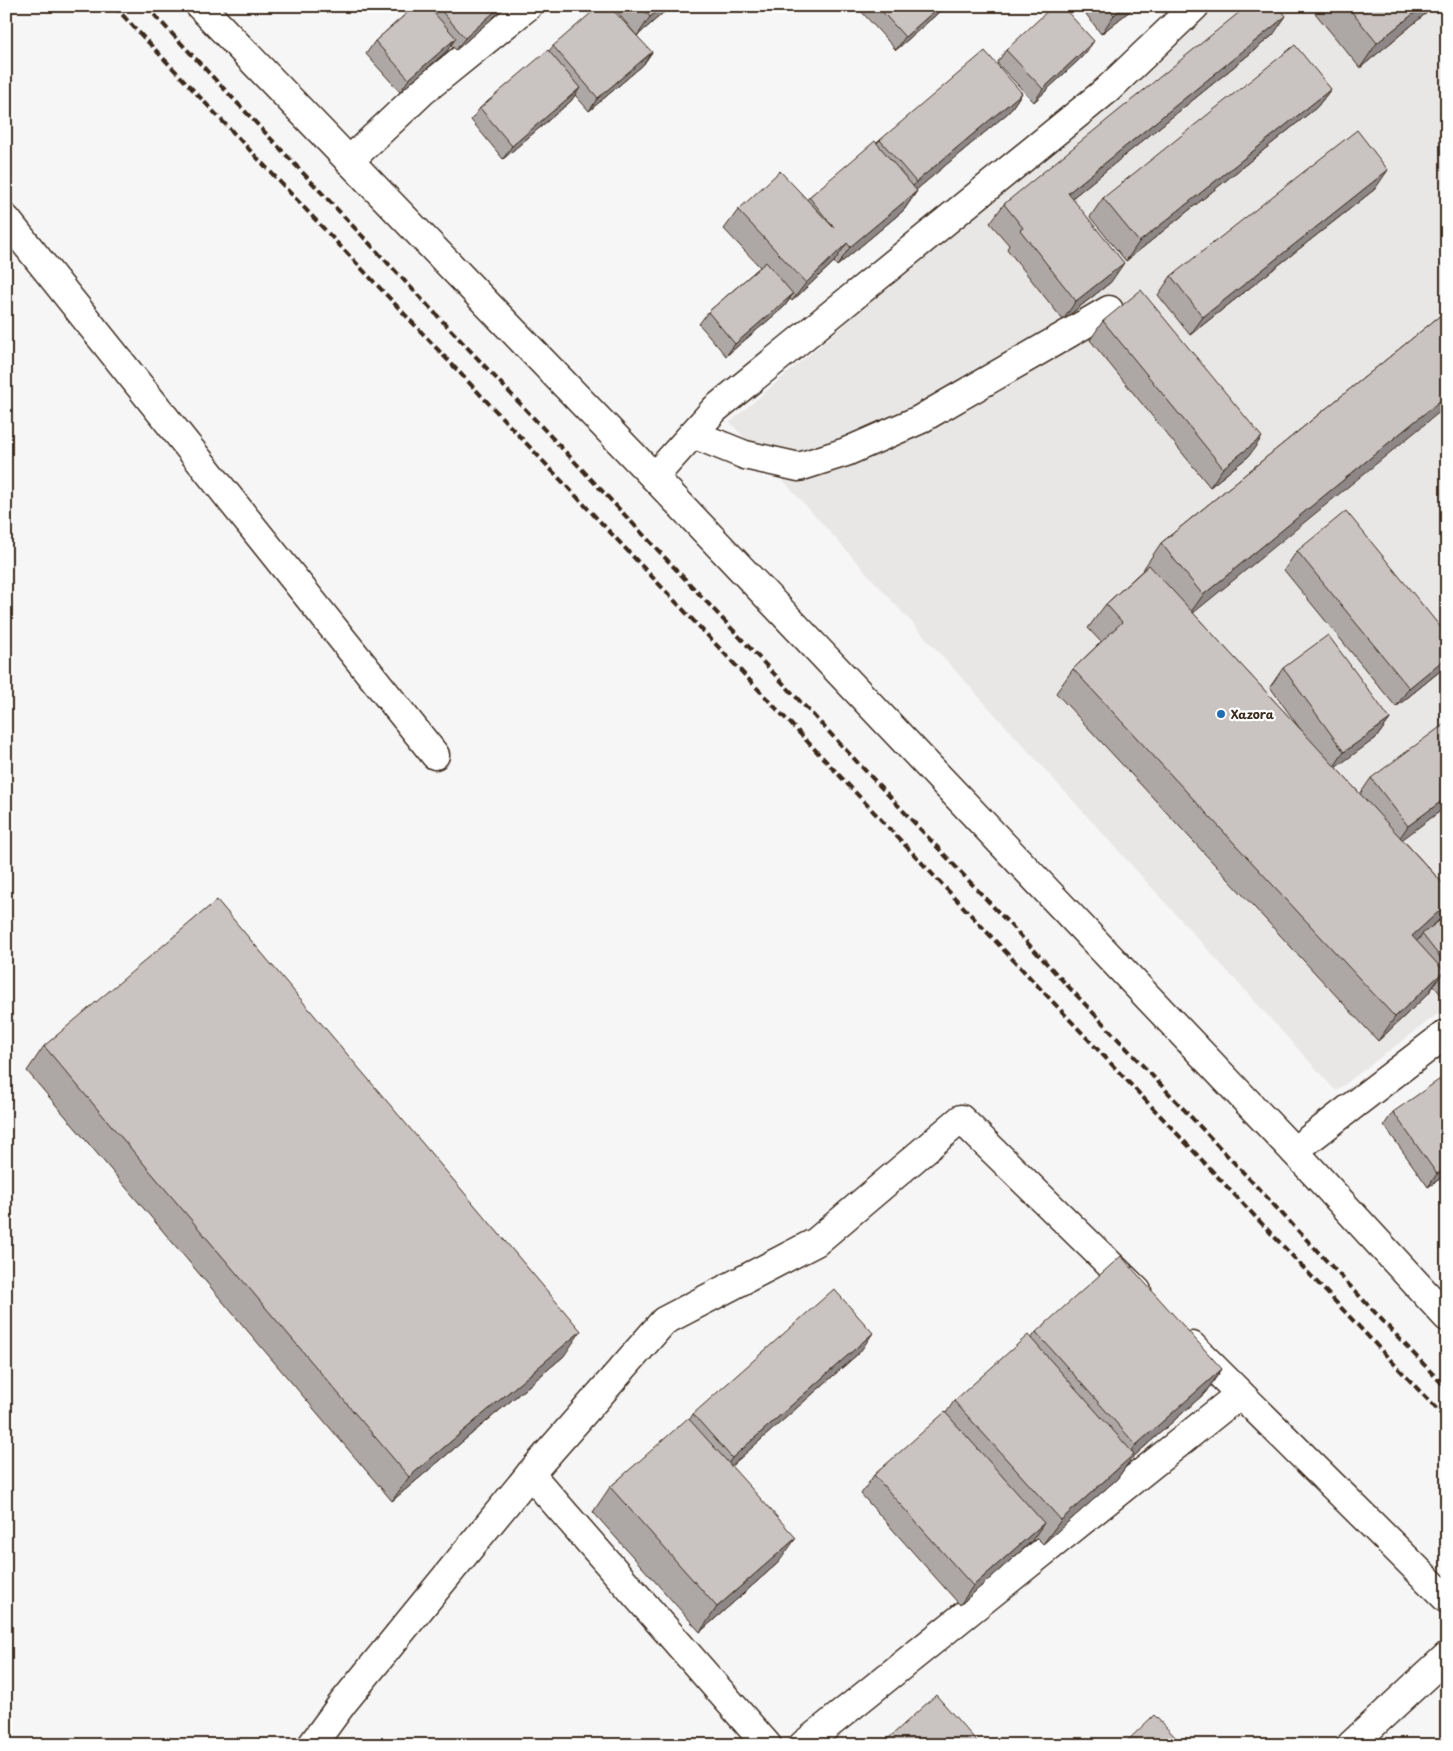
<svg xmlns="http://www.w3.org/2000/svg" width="1453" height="1751" viewBox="0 0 1453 1751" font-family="'Playpen Sans',sans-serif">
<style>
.built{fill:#e9e7e6}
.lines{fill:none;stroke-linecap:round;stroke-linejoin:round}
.minor-casing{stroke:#3b2a1e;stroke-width:31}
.minor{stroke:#fff;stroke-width:28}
.rail{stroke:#3b2a1e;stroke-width:4;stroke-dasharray:8 4;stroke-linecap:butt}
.wall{fill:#ada8a6;stroke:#3b2a1e}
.shaded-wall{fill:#8d8887;stroke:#3b2a1e}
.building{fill:#c9c3c1;stroke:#3b2a1e}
.poi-dot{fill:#1f6fb2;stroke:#fff;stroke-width:2}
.labels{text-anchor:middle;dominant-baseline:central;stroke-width:4.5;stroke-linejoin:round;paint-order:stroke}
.poi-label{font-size:12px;font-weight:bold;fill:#3b2a1e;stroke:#fff;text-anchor:start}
</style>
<rect width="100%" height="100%" fill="#f7f6f6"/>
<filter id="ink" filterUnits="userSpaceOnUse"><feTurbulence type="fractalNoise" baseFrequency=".02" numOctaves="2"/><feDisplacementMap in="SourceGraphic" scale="10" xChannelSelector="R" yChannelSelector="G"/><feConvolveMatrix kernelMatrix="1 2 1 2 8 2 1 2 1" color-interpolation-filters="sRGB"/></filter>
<g filter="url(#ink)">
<polygon class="built" points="1218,6 1447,6 1447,1007 1336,1091 730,422"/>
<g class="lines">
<g class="minor-casing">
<g id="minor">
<polyline points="200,6 654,477"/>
<polyline points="1195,6 1107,90 715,409 654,477 1294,1151 1447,1033"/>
<polyline points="349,161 423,91 528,6"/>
<polyline points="6,219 435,755"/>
<polyline points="693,434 745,455 799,467 846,452 919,420 1109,310"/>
<polyline points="1294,1151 1447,1317"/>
<polyline points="1192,1346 1447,1599"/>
<polyline points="530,1474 767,1745"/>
<polyline points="312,1745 342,1704 530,1474 664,1321 816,1242 961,1119 1137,1291"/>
<polyline points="803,1745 1240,1394"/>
<polyline points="1351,1745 1447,1656"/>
</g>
</g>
<use href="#minor" class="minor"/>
<g class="rail">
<polyline points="114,6 1447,1420"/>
<polyline points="146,6 1447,1389"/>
</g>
</g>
<g class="wall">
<polygon points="415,6 505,6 502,10 456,50 451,45 447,51 400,92 366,54 375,41"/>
<polygon points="612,6 671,6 637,36"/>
<polygon points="863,6 946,6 896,50 860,10"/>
<polygon points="1080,6 1136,6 1101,34"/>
<polygon points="1320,6 1435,6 1360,68 1315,13"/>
<polygon points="1273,35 1072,198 1111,282 1063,320 1007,249 1009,245 990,223 1004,204"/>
<polygon points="553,46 652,52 643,65 589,111 575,95 571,101 503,159 471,120 480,108 549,51"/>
<polygon points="1006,50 1085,54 1034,102 997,63"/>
<polygon points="1331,89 1317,107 1126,261 1090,217 1103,198"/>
<polygon points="1022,93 1009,112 916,190 917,191 904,210 837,266 834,262 792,301 790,299 784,307 726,356 699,324 708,312 760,267 724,229 738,210 807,200 809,197 877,143 880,140"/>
<polygon points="1375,189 1190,335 1158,295 1171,276"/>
<polygon points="1447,310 1193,613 1301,730 1270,687 1283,668 1390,719 1376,738 1335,767 1360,794 1371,778 1447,806 1402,839 1447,888 1447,908 1438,921 1432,926 1447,915 1447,1002 1434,986 1427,995 1378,1041 1056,693 1073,669 1101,642 1088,628 1106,604 1144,569 1144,568 1161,543"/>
<polygon points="1103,321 1249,456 1210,487 1090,340"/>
<polygon points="1297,551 1447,635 1447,664 1445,667 1396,707 1284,570"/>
<polygon points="44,1046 564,1356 392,1501 27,1071"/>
<polygon points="1393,1112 1447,1174 1428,1187 1384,1125"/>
<polygon points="1036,1332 1222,1369 1205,1393 1132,1458 1117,1479 1043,1544 1035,1536 1031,1542 960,1605 861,1494 874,1475 946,1413 954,1401 1031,1339"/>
<polygon points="860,1352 731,1466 779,1562 700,1632 593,1512 610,1487 690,1419 693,1414"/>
</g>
<g class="shaded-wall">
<polygon points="501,6 505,6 502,10 456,50 465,38"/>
<polygon points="663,6 671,6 637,36 650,17"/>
<polygon points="940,6 946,6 896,50 905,37"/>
<polygon points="1125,6 1136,6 1101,34 1114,15"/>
<polygon points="1423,6 1435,6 1360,68 1377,43"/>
<polygon points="1286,16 1273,35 1055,212 1068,193"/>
<polygon points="456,38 447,51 400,92 409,79"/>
<polygon points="1094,41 1085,54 1034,102 1043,89"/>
<polygon points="652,52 643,65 589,111 598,98"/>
<polygon points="580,88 571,101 503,159 512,146"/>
<polygon points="1331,89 1317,107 1126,261 1139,242"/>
<polygon points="1022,93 1009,112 903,201 916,182"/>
<polygon points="1388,170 1375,189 1190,335 1203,317"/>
<polygon points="917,191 904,210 837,266 850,247"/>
<polygon points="847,243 834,262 792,301 806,283"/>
<polygon points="1124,263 1111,282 1063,320 1076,301"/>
<polygon points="793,294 784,307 726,356 735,344"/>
<polygon points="1447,395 1447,406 1186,619 1203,595"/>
<polygon points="1262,437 1249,456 1210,487 1223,468"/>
<polygon points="1447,657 1447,664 1445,667 1396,707 1409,688"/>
<polygon points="1390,719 1376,738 1331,771 1344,752"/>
<polygon points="1447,797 1447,806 1395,845 1408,826"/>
<polygon points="1447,904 1447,908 1438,921 1423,935 1422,934 1419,939 1395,960 1412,936"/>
<polygon points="1444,971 1427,995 1378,1041 1395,1017"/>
<polygon points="1447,1168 1447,1174 1428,1187 1437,1174"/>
<polygon points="581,1331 564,1356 392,1501 409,1477"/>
<polygon points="873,1333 860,1352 719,1477 732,1458"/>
<polygon points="1222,1369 1205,1393 1132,1458 1117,1479 1043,1544 1061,1520 1122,1465 1136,1445"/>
<polygon points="1044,1523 1031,1542 960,1605 973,1586"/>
<polygon points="796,1538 779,1562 700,1632 717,1607"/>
</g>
<g class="building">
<polygon points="415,6 428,6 456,38 409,79 375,41"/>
<polygon points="437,6 501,6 465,38"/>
<polygon points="599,6 609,6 652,52 598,98 553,46"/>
<polygon points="641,6 663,6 650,17"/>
<polygon points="877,6 940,6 905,37"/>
<polygon points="1053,6 1062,6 1094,41 1043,89 1006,50"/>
<polygon points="1107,6 1125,6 1114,15"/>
<polygon points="1247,6 1278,6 1286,16 1068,193 1124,263 1076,301 1020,230 1023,228 1004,204"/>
<polygon points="1347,6 1423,6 1377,43"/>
<polygon points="1295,45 1331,89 1139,242 1103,198"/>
<polygon points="548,50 580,88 512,146 480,108"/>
<polygon points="985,51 1022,93 916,182 880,140"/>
<polygon points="1357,130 1388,170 1203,317 1171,276"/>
<polygon points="875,141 917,191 850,247 847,243 806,283 738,210 780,171 834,228 809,197"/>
<polygon points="766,262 793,294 735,344 708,312"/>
<polygon points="1141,290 1262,437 1223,468 1103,321"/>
<polygon points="1447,310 1447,395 1203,595 1161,543"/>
<polygon points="1346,511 1447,635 1447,657 1409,688 1297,551"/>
<polygon points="1149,565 1447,888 1447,904 1412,936 1444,971 1395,1017 1073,669 1122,622 1106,604"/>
<polygon points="1328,635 1390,719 1344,752 1283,668"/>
<polygon points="1447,722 1447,797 1408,826 1371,778"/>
<polygon points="217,900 581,1331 409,1477 44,1046"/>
<polygon points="1447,915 1447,966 1422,934"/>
<polygon points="1443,1077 1447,1083 1447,1168 1437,1174 1393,1112"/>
<polygon points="1121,1256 1222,1369 1136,1445 1036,1332"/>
<polygon points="834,1289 873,1333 732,1458 693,1414"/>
<polygon points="1028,1335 1134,1454 1061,1520 954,1401"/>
<polygon points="945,1412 1044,1523 973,1586 874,1475"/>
<polygon points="688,1418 796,1538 717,1607 610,1487"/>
<polygon points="936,1695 980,1745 881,1745"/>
<polygon points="1154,1715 1183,1745 1123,1745"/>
</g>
</g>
<circle class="poi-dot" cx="1221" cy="714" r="5"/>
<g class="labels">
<g class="poi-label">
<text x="1231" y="714">Xazora</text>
</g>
</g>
<rect width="1453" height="1751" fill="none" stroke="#fff" stroke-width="25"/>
<rect x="12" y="12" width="1428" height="1726" fill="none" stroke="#3b2a1e" stroke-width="2" filter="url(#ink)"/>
</svg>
